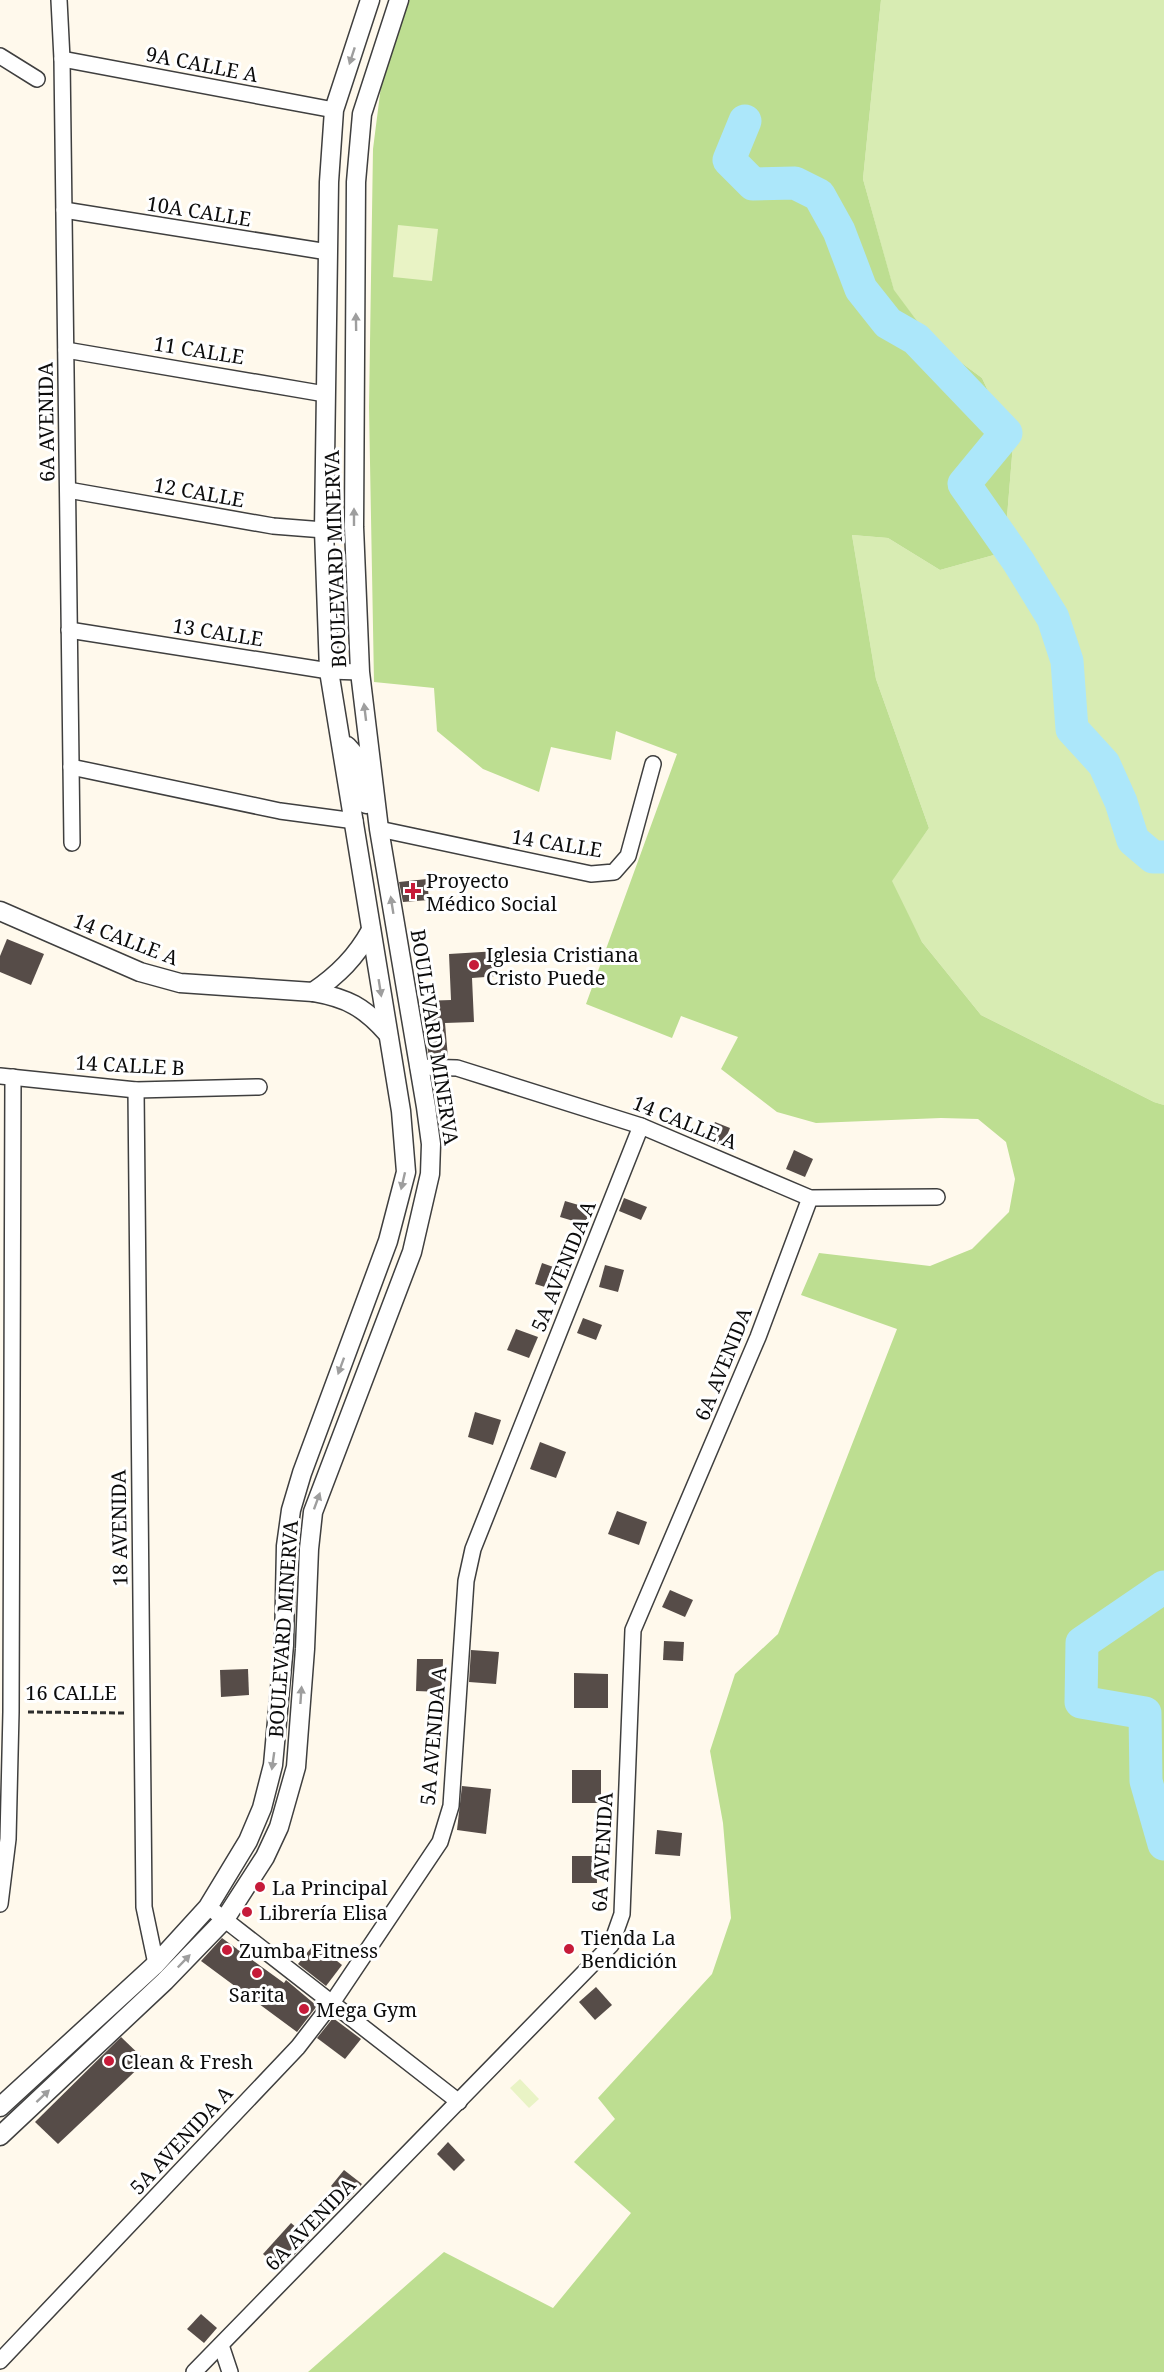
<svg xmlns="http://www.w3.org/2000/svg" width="1164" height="2372" viewBox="0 0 1164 2372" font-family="'Noto Serif',serif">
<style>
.green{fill:#d8ecb3}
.forest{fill:#bdde91}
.pitch{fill:#e9f3c5}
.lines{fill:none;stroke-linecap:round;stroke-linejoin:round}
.river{stroke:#ace7fa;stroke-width:33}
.building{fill:#564c48}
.minor-casing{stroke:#3f3f3f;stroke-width:18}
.tertiary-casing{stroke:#3f3f3f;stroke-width:21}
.path{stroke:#2e2e2e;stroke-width:3;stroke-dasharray:6 3;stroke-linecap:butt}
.minor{stroke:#fff;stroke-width:15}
.tertiary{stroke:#fff;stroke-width:18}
.oneway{fill:#9e9e9e}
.poi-dot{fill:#c61b39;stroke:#fff;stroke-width:2}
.labels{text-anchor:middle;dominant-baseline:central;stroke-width:6;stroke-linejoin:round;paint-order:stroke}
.street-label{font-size:20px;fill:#0c0c0c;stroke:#fff}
.poi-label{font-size:20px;fill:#0c0c0c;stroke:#fff;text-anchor:start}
</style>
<rect width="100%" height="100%" fill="#fff9ec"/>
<polygon class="green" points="881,0 1164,0 1164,1105 1154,1102 981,1015 922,942 891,881 929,828 876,679 852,535 888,538 940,570 1001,553 1006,529 1013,444 982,378 932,341 894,291 863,179"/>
<polygon class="forest" points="404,0 881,0 863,179 894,290 932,341 982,378 1013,444 1006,529 1001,553 940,570 888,538 852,535 876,679 929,828 892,881 922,942 981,1015 1154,1102 1164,1105 1164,2372 308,2372 444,2252 553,2308 631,2213 574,2162 615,2119 598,2098 712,1974 731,1918 723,1823 710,1751 735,1674 778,1634 897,1329 801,1295 819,1253 930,1266 972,1249 1009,1212 1015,1179 1006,1142 978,1119 941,1118 816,1123 777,1112 721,1069 738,1037 681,1016 672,1038 586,1004 677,754 616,731 611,760 551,747 539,792 483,769 437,731 434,688 374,682 369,407 373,149 381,86"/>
<g class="pitch">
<polygon points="398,225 438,229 432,281 393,277"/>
<polygon points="520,2079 539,2099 529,2108 510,2088"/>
</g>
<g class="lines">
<g class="river">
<polyline points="745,121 729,160 753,184 795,183 819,195 839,231 861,289 888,323 916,339 1006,433 964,484 1018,561 1053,618 1067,661 1072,729 1104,764 1121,802 1133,840 1153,857 1164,857"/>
<polyline points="1164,1587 1082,1643 1081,1702 1145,1713 1146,1781 1164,1844"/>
</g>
</g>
<g class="building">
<polygon points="427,879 429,900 403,902 399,882"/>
<polygon points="7,939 44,954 31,985 0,972 0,956"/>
<polygon points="498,951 499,976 472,978 474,1022 445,1023 448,1058 429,1058 421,1001 451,1000 449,954"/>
<polygon points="715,1122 730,1128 723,1146 707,1140"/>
<polygon points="794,1150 813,1159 805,1177 786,1169"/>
<polygon points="624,1198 647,1207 641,1220 619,1211"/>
<polygon points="565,1201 592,1209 587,1225 560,1217"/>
<polygon points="542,1263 562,1270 555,1290 535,1284"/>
<polygon points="605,1265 624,1270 618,1292 599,1287"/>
<polygon points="583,1318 602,1325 596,1340 577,1333"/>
<polygon points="516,1329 538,1337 529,1358 507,1350"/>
<polygon points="475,1412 501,1420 493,1445 468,1437"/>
<polygon points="540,1442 566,1452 556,1478 530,1469"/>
<polygon points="617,1511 647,1522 639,1545 608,1534"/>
<polygon points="670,1590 693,1600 685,1617 662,1607"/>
<polygon points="664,1641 684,1642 683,1661 663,1660"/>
<polygon points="471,1650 499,1652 496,1684 469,1682"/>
<polygon points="417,1659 443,1659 442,1692 416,1691"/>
<polygon points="248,1669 249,1695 221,1697 220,1670"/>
<polygon points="574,1673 608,1674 608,1708 574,1708"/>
<rect x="572" y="1770" width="29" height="33"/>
<polygon points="462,1786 491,1789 486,1834 457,1830"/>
<polygon points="657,1830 682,1833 680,1856 655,1854"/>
<polygon points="572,1856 596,1856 597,1883 572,1883"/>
<polygon points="222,1938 284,1983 286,1980 317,2006 297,2032 201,1961"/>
<polygon points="315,1943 342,1965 326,1986 298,1964"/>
<polygon points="596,1987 612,2005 595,2020 579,2002"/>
<polygon points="333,2018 361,2039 345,2059 317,2038"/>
<polygon points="121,2037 146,2061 58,2144 35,2122"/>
<polygon points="448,2142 465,2160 454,2171 437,2154"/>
<polygon points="344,2170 362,2184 348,2200 331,2186"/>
<polygon points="291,2223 310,2239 281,2269 263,2254"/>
<polygon points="201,2314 217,2328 204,2343 187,2329"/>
</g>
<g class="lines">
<g class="minor-casing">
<g id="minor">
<polyline points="59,0 62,59 72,843"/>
<polyline points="0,56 37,79"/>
<polyline points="62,59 334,110"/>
<polyline points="64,210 328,252"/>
<polyline points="66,350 325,394"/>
<polyline points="68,490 273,526 324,530"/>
<polyline points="69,630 329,671 360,672"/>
<polyline points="71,767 280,811 355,821"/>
<polyline points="379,829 591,874 614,872 628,856 653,764"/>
<polyline points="418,1067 457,1068 641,1126 810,1198 937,1197"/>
<polyline points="0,1076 136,1090 259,1087"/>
<polyline points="136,1090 144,1907 156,1964"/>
<polyline points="0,1904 8,1839 11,1712 13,1077"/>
<polyline points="215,1912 459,2102"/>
<polyline points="221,2345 230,2372"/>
<polyline points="0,2361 298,2047 332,2003 440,1842 451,1806 466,1581 473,1549 641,1126"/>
<polyline points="194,2372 611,1945 622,1914 633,1630 758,1337 810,1198"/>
</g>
</g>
<g class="tertiary-casing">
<g id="tertiary">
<polyline points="347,746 355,755 366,804"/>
<path d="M0 911 140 972 180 983 313 992C347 998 364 1007 387 1033"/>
<path d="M313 992C338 975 356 957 371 930"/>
<polyline points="0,2107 156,1964 208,1907 248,1841 262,1808 273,1765 284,1645 286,1546 291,1510 302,1473 388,1241 406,1172 401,1111 329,671 324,530 329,182 334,110 370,0"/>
<polyline points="0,2136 165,1981 225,1919 265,1857 279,1827 296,1767 305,1649 309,1549 313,1512 412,1252 430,1174 431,1144 426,1107 379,829 360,672 354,527 356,182 362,114 399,0"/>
</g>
</g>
<polyline class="path" points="28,1712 126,1713"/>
<use href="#minor" class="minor"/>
<use href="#tertiary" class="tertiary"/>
</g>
<defs><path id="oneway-solid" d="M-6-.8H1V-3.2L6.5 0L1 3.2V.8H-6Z" transform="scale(1.5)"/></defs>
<g class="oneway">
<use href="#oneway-solid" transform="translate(352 56) rotate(108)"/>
<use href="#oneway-solid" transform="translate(356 322) rotate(-91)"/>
<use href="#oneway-solid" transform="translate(354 517) rotate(-90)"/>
<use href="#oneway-solid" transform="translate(365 712) rotate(-97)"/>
<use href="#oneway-solid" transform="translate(392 905) rotate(-99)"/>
<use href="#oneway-solid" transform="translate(380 988) rotate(81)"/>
<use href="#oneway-solid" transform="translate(403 1181) rotate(103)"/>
<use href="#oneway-solid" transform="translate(341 1366) rotate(110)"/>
<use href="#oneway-solid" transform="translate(317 1501) rotate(-70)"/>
<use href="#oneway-solid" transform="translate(301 1695) rotate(-86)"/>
<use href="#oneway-solid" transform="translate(273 1761) rotate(98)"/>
<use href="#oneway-solid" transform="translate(184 1961) rotate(-46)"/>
<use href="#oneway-solid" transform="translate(43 2096) rotate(-43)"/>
</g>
<g class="poi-dot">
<path d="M410 882h6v6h6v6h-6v6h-6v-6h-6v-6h6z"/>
<circle cx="474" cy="965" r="6"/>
<circle cx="260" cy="1887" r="6"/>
<circle cx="247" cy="1912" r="6"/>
<circle cx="569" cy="1949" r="6"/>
<circle cx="227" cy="1950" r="6"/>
<circle cx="257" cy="1973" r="6"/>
<circle cx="304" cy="2009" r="6"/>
<circle cx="109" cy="2061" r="6"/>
</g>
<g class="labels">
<g class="street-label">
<text transform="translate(202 64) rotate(11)">9A CALLE A</text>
<text transform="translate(199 211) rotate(9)">10A CALLE</text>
<text transform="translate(199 350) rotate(9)">11 CALLE</text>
<text transform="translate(46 422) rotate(-91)">6A AVENIDA</text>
<text transform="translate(199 492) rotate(10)">12 CALLE</text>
<text transform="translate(335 559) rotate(-92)">BOULEVARD MINERVA</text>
<text transform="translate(218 632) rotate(9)">13 CALLE</text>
<text transform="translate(557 843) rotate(9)">14 CALLE</text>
<text transform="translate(126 939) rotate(21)">14 CALLE A</text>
<text transform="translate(435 1037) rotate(81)">BOULEVARD MINERVA</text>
<text transform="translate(130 1065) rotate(3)">14 CALLE B</text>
<text transform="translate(685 1122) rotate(22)">14 CALLE A</text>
<text transform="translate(563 1266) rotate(-68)">5A AVENIDA A</text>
<text transform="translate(723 1364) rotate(-68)">6A AVENIDA</text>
<text transform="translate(119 1528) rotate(-91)">18 AVENIDA</text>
<text transform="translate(283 1629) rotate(-86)">BOULEVARD MINERVA</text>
<text x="71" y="1692">16 CALLE</text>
<text transform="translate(433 1736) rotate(-85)">5A AVENIDA A</text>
<text transform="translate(602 1852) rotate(-87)">6A AVENIDA</text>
<text transform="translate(181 2140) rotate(-47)">5A AVENIDA A</text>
<text transform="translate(310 2224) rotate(-46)">6A AVENIDA</text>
</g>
<g class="poi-label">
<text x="426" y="880">Proyecto<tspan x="426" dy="23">Médico Social</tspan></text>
<text x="486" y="954">Iglesia Cristiana<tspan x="486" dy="23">Cristo Puede</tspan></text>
<text x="272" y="1887">La Principal</text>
<text x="259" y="1912">Librería Elisa</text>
<text x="581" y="1937">Tienda La<tspan x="581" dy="23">Bendición</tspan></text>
<text x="239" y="1950">Zumba Fitness</text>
<text x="257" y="1994" text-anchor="middle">Sarita</text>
<text x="316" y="2009">Mega Gym</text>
<text x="121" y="2061">Clean &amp; Fresh</text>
</g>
</g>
</svg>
